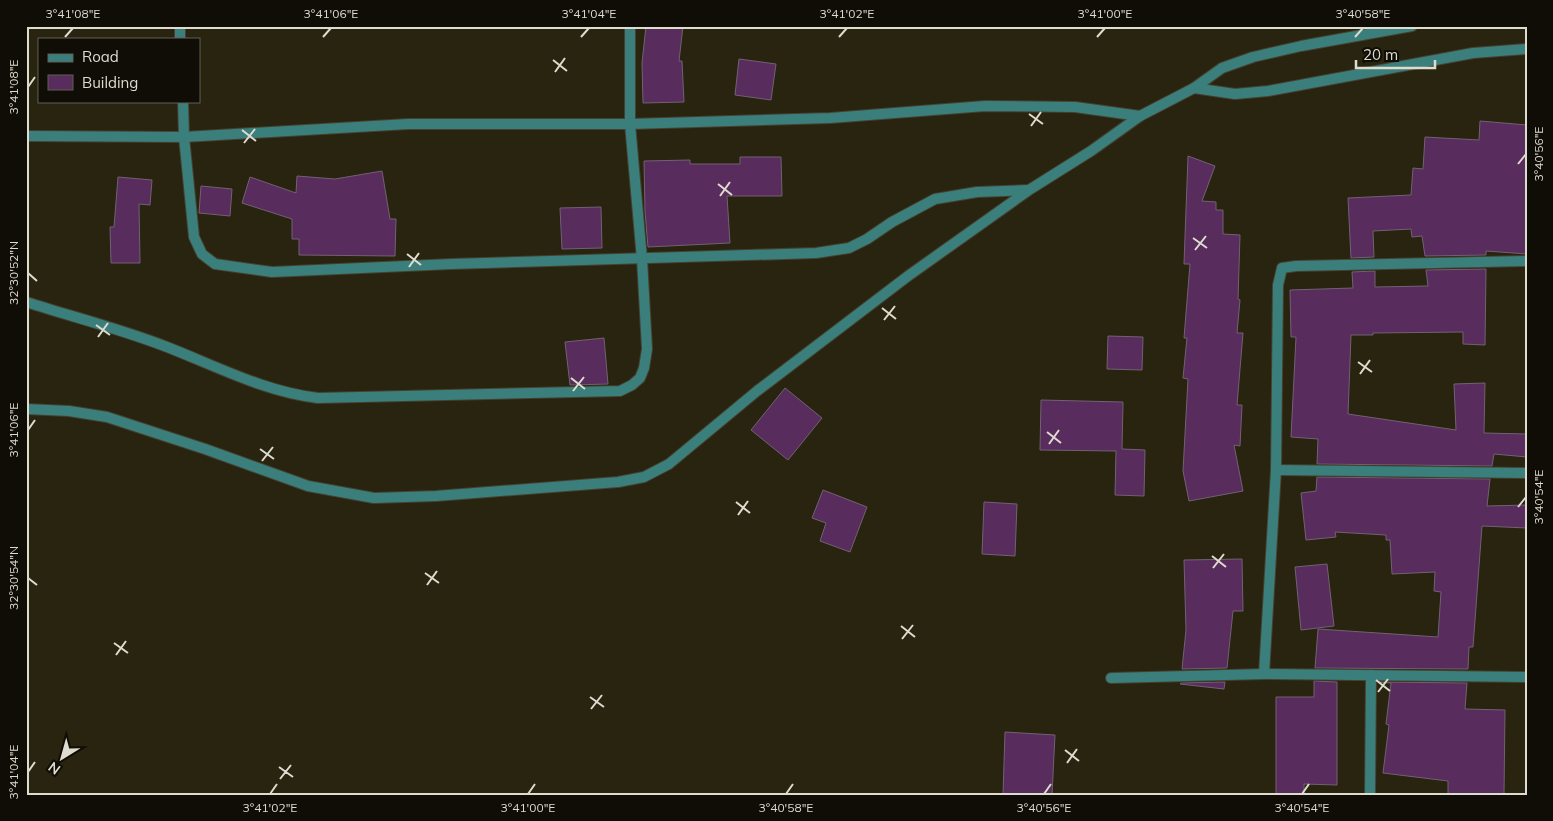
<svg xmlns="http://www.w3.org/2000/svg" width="1553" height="821" viewBox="0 0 1553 821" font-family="Mulish,sans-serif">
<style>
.building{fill:#582c5c;stroke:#726173}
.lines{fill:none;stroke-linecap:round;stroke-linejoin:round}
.minor-casing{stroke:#46412f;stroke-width:12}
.minor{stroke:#3a7f7c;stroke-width:10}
.ticks{fill:none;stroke:#dedbcf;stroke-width:2}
.neatline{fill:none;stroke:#dedbcf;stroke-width:2}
.ticks-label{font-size:12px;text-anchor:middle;fill:#dedbcf}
</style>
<rect width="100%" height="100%" fill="#292410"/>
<g class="building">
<polygon points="646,26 683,26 679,61 682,61 684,102 643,103 642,63"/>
<polygon points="739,59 776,64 771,100 735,95"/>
<polygon points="1480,121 1527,125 1527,254 1486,251 1486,255 1425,256 1422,236 1412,237 1411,229 1373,231 1374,257 1351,258 1348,198 1411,195 1413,168 1423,169 1425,137 1479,140"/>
<polygon points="1188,156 1215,166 1202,201 1216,202 1216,210 1223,210 1223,234 1240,235 1238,299 1240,300 1237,333 1243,333 1237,405 1242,405 1240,446 1234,445 1243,491 1189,501 1183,471 1188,379 1183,378 1187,338 1184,338 1190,264 1184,264"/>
<polygon points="740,157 781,157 782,196 727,196 730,243 648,247 645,211 644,161 690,160 690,164 740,164"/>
<polygon points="382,171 390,219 396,219 395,256 299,255 299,239 292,239 292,219 242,203 250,177 296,193 297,176 335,179"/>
<polygon points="118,177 152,180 150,205 139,204 140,263 111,263 110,227 114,227"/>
<polygon points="201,186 232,189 230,216 199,213"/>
<polygon points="601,207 602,248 562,249 560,208"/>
<polygon points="1486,269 1485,345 1463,344 1463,332 1373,333 1373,335 1351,335 1348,414 1456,430 1454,384 1485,383 1484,433 1527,434 1527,457 1494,454 1492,466 1317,464 1318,439 1291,437 1296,337 1291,337 1290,290 1353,288 1352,272 1375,271 1375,287 1428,286 1426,270"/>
<polygon points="1108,336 1143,337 1142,370 1107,369"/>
<polygon points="604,338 608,384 570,385 565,342"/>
<polygon points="785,388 822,418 788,460 751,430"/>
<polygon points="1041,400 1123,402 1122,449 1145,450 1144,496 1115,495 1116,451 1040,450"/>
<polygon points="1317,477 1490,479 1487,506 1527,505 1527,528 1482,526 1473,647 1469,647 1468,669 1315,668 1318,629 1438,637 1441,592 1434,591 1435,572 1392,574 1390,540 1386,540 1386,535 1335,532 1336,537 1306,540 1301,493 1316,491"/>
<polygon points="823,490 867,507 850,552 820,541 826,523 812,518"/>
<polygon points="984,502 1017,504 1015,556 982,554"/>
<polygon points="1242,559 1243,611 1233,611 1227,668 1182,669 1186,630 1184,560"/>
<polygon points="1327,564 1334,626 1301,630 1295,567"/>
<polygon points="1314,681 1337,682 1337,785 1304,784 1304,795 1276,795 1276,697 1314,697"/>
<polygon points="1225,682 1224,689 1180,684 1181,683"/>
<polygon points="1378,682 1467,683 1465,709 1505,710 1504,795 1448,795 1448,781 1383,773 1389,725 1386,724 1391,683"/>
<polygon points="1005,732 1055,735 1052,795 1003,795"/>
</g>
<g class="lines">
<g class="minor-casing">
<g id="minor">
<polyline points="180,26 180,39"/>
<polyline points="1194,88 1235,94 1268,91 1473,53 1527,49"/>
<polyline points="183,101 184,137 194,237 202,254 215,264 272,272 451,264 816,253 849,248 867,239 892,222 935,199 977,192 1028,190"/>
<polyline points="26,136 184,137 408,124 630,124 830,118 985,106 1075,107 1140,116"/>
<path d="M26 302C73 317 121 329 167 347 216 366 265 392 318 398L620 391 632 385 640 378 644 368 647 349 642 259 630 124V26"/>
<polyline points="26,409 69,411 107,417 205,449 308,486 374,498 436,496 618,482 644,477 669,464 757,391 908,276 1029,190 1091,151 1140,116 1194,88 1222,68 1253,57 1301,46 1412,26"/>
<polyline points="1276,470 1527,473"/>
<polyline points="1264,674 1276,470 1278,285 1282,268 1296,266 1527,261"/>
<polyline points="1111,678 1264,674 1527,677"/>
<polyline points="1370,795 1371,675"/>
</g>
</g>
<use href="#minor" class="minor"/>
</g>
<path class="ticks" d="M65 37 73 28M323 37 331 28M581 37 589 28M839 37 847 28M1097 37 1105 28M1355 37 1363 28M553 60 567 71M555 72 565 58M28 87 35 77M1029 114 1043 124M1031 126 1041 112M242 130 256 141M244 143 255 129M1518 164 1526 154M718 184 732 195M720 196 730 182M1193 238 1207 248M1195 250 1206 236M407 254 421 265M409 267 419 253M28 273 37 281M882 308 896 319M884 320 895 306M96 325 110 335M98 337 108 323M1358 362 1372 372M1360 374 1370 360M571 378 585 389M573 391 584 377M28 430 35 420M1047 432 1061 443M1049 444 1059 430M260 449 274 459M262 461 273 447M736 502 750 513M1518 507 1526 497M738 515 748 501M1212 556 1226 567M1213 568 1224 554M425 573 439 583M28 578 37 585M427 585 437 571M901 626 915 637M902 639 913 625M114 643 128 653M116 655 126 641M1376 680 1390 691M1378 692 1388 679M590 697 604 707M591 709 602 695M1065 750 1079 761M1067 763 1077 749M279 767 293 777M28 772 35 762M280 779 291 765M270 794 277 784M528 794 535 784M786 794 793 784M1044 794 1051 784M1302 794 1309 784"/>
<rect width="1553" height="821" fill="none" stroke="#0f0d06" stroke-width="55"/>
<rect x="38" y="38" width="162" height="65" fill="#0f0d06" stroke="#625f56"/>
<rect x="48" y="54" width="25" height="8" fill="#3a7f7c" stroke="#625f56"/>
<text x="82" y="62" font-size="15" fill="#dedbcf">Road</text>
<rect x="48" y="75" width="25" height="15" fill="#582c5c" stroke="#625f56"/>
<text x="82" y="88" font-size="15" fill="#dedbcf">Building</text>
<g transform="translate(62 758) rotate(217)" stroke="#0f0d06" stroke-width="4" paint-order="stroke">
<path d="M0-4L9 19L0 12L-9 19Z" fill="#dedbcf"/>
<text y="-8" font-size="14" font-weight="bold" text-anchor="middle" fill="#dedbcf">N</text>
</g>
<path d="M1356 60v8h79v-8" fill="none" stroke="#dedbcf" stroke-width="2.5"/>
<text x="1363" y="60" font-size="15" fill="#dedbcf" stroke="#0f0d06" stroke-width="4" paint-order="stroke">20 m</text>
<rect x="28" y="28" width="1498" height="766" class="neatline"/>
<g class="ticks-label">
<text x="73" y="18">3°41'08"E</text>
<text x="331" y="18">3°41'06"E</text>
<text x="589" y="18">3°41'04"E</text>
<text x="847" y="18">3°41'02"E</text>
<text x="1105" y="18">3°41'00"E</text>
<text x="1363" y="18">3°40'58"E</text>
<text transform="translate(14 87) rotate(-90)" y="4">3°41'08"E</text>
<text transform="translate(1539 154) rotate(-90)" y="4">3°40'56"E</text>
<text transform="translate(14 273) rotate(-90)" y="4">32°30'52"N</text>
<text transform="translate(14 430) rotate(-90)" y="4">3°41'06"E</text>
<text transform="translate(1539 497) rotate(-90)" y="4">3°40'54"E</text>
<text transform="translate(14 578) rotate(-90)" y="4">32°30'54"N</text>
<text transform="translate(14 772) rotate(-90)" y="4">3°41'04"E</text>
<text x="270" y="812">3°41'02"E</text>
<text x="528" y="812">3°41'00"E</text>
<text x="786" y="812">3°40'58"E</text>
<text x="1044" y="812">3°40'56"E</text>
<text x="1302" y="812">3°40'54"E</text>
</g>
</svg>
